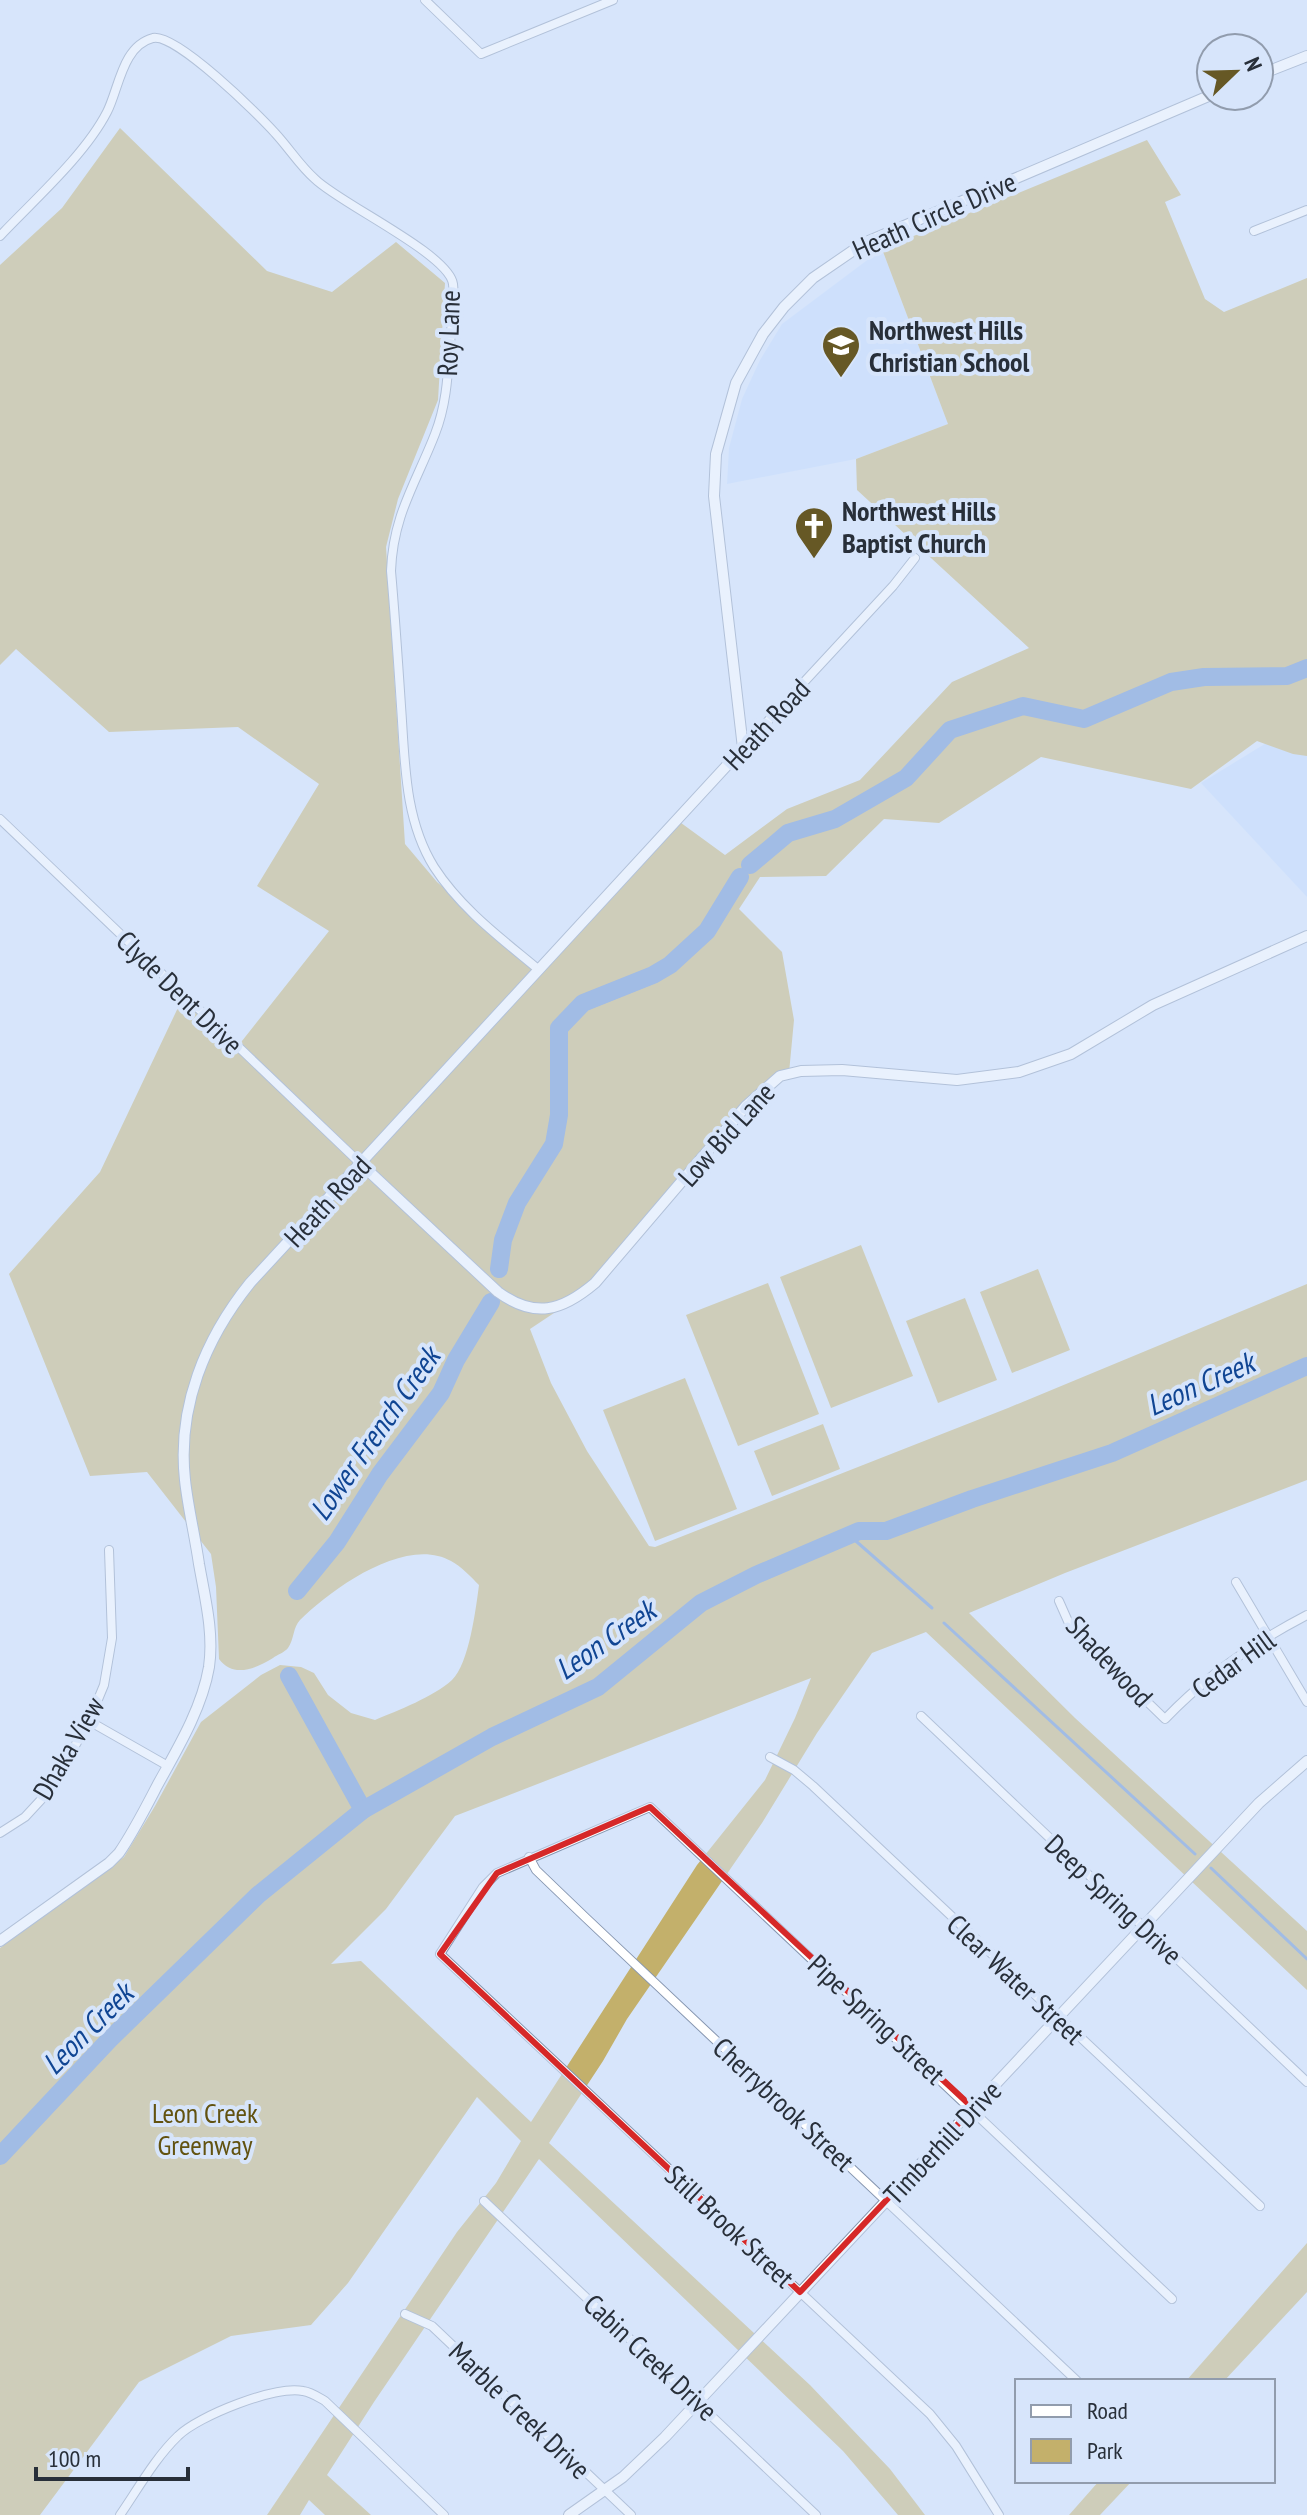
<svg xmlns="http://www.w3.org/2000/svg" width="1307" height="2515" viewBox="0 0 1307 2515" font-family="'PT Sans Narrow',sans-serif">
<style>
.built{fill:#c4dafc}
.green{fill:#c3b06b;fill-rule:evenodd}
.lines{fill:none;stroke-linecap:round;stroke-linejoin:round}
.stream{stroke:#6089ca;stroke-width:3}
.river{stroke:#6089ca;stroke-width:18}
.minor-casing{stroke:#8696b0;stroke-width:10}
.tertiary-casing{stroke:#8696b0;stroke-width:12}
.minor{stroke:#fff;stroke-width:8}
.tertiary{stroke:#fff;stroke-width:10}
.marked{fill:none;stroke:#d62828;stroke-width:6;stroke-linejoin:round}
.labels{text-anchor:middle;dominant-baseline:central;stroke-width:8;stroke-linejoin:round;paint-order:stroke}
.street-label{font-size:28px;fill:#282f39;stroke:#d7e5fb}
.poi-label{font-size:28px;font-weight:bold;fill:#282f39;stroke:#d7e5fb;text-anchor:start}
.park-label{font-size:28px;fill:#625210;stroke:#d7e5fb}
.water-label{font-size:30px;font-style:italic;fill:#104593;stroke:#d7e5fb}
</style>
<rect width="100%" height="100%" fill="#d7e5fb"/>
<g class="built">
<polygon points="882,249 948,424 856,459 727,484 729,448 742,399 760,360 782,324"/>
<polygon points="1307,718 1307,897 1201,783"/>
</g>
<g class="green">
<path d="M120 128 267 271 332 292 396 242 445 283 438 400 398 499 386 547 405 844 437 882 539 970 677 820 725 855 787 809 860 780 952 682 1029 648 857 490 856 459 948 424 882 249 1147 140 1181 195 1165 202 1205 299 1224 312 1307 278V756L1293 754 1257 741 1191 789 1041 757 939 823 884 819 826 876 760 877 739 909 782 952 794 1020 789 1073 780 1076 584 1293 530 1329 551 1383 587 1451 649 1546 655 1547 1008 1408 1307 1284V1480L1065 1573 969 1613 1075 1718 1307 1931V1990L926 1632 872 1653 817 1733 762 1823 627 2019 603 2061 549 2143 810 2385 890 2469 925 2515H898L843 2451 539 2159 374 2402 327 2475 371 2515H325L309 2500 300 2515H267L457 2232 496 2183 521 2141 477 2097 348 2283 311 2325 231 2336 139 2382 40 2515H0V1948L124 1857 155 1806 201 1722 261 1675 280 1665 301 1667 314 1673 328 1695 351 1713 375 1720C399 1710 433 1697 452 1680 469 1664 476 1608 479 1585 471 1577 461 1566 451 1561 406 1535 331 1589 300 1620 293 1627 294 1640 288 1648 285 1652 277 1655 273 1658 255 1669 233 1678 219 1659L216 1587 211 1554 147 1472 90 1476 9 1274 100 1172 184 995 238 1046 329 931 257 886 319 784 238 727 109 732 16 649 0 665V265L62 208ZM811 1678 795 1718 765 1780 697 1865 531 2122 361 1961 331 1964 386 1909 455 1816Z"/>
<polygon points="861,1245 913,1376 831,1408 780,1277"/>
<polygon points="1038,1269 1070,1350 1012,1373 980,1292"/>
<polygon points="768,1283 819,1414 738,1446 686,1315"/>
<polygon points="965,1298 997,1380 938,1403 906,1321"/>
<polygon points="685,1378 737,1509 655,1541 603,1410"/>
<polygon points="823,1424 840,1469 772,1496 754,1451"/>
<polygon points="1307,2243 1307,2292 1224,2381 1186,2381"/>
<polygon points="1099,2481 1132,2481 1100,2515 1069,2515"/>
</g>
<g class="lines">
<g class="stream">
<polyline points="849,1535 932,1608"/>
<polyline points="944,1623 1195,1854"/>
<polyline points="1211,1868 1307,1959"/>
</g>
<g class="river">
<polyline points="750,865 788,833 835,819 906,778 950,730 1023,706 1084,719 1171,682 1204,677 1287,676 1307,668"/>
<polyline points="499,1269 503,1240 517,1203 554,1144 559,1115 559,1028 583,1003 653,975 670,965 707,931 740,877"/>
<polyline points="297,1591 337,1542 380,1474 441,1393 456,1360 491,1302"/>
<polyline points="289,1676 363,1810"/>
<polyline points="0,2156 109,2040 258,1895 363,1810 492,1737 598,1687 701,1603 756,1575 859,1531 886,1531 972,1499 1112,1453 1307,1366"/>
</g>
<g class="minor-casing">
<g id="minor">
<polyline points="425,0 481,54 613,0"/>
<polyline points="1254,231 1307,210"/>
<path d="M0 236C34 200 85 155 107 112 119 89 122 46 153 38 176 33 259 115 275 133 289 148 300 166 315 179 339 203 449 254 453 284 455 299 452 317 451 332 448 367 448 401 435 434 416 483 393 515 391 571 395 616 398 661 401 706 405 760 404 819 434 867 461 909 502 939 539 970"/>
<polyline points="743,748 893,586 915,558"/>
<polyline points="0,819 361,1164"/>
<polyline points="1236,1582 1307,1702"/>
<path d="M1059 1601 1071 1628 1165 1719C1207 1675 1253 1643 1307 1615"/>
<polyline points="921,1716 1307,2082"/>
<polyline points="89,1721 168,1766"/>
<polyline points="770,1757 794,1770 813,1786 1260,2206"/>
<polyline points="0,1833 25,1817 50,1790 89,1721 104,1685 112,1638 109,1550"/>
<polyline points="529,1857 536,1870 586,1918 1077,2381"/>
<polyline points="484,2201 816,2515"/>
<polyline points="405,2314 432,2326 631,2515"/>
<path d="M120 2515C138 2489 155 2458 178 2436 198 2416 276 2385 303 2391 311 2392 318 2397 325 2401L444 2515"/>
<polyline points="999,2515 956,2446 930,2414 440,1954 483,1887 497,1873 650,1807 1172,2299"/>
</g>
</g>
<g class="tertiary-casing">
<g id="tertiary">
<polyline points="1259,75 1307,56"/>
<path d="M361 1164 498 1292C535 1319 562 1311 595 1283L746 1106 780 1076 801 1071 842 1070 957 1080 1019 1072 1071 1054 1153 1005 1307 936"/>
<path d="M0 1941 109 1863 119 1853C134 1831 146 1807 158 1784 178 1748 202 1708 209 1667 214 1633 205 1598 199 1564 195 1536 188 1508 185 1480 177 1407 205 1339 250 1283L743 748 714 496 716 454 736 383 763 334 784 307 813 278 864 243 1211 95"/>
<polyline points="569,2515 623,2477 665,2437 1259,1803 1307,1761"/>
</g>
</g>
<use href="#minor" class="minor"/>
<use href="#tertiary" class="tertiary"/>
</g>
<path d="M0 0H1307V2515H0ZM650 1807 973 2108 800 2292 440 1954 497 1873Z" fill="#d7e5fb" fill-opacity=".55" fill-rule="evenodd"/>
<path class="marked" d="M650 1807 973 2108 800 2292 440 1954 497 1873Z"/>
<defs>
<g id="school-pin" transform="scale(2)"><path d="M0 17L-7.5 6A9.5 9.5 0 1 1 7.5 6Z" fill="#665825" stroke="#d7e5fb"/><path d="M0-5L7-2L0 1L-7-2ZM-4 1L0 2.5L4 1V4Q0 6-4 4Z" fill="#fff"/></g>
<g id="church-pin" transform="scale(2)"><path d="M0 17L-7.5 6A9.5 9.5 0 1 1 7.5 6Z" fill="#665825" stroke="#d7e5fb"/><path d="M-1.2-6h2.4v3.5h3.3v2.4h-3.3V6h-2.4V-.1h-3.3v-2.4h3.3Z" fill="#fff"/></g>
</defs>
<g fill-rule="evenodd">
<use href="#school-pin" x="841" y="345"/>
<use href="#church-pin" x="814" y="526"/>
</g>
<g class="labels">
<g class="street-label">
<text transform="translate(934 215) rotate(-24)">Heath Circle Drive</text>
<text transform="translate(448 333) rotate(-88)">Roy Lane</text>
<text transform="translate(766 724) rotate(-47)">Heath Road</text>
<text transform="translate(180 992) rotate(44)">Clyde Dent Drive</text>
<text transform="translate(726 1134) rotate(-48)">Low Bid Lane</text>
<text transform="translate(327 1201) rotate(-47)">Heath Road</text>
<text transform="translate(1110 1661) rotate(47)">Shadewood</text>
<text transform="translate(1233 1664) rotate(-36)">Cedar Hill</text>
<text transform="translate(68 1748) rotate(-60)">Dhaka View</text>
<text transform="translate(1114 1899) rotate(43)">Deep Spring Drive</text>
<text transform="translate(1016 1979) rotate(43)">Clear Water Street</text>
<text transform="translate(877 2019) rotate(43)">Pipe Spring Street</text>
<text transform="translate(784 2104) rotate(43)">Cherrybrook Street</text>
<text transform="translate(942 2142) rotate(-47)">Timberhill Drive</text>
<text transform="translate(730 2226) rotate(43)">Still Brook Street</text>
<text transform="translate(651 2357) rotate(43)">Cabin Creek Drive</text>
<text transform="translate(520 2410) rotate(44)">Marble Creek Drive</text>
</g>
<g class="poi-label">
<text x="869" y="329">Northwest Hills<tspan x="869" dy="32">Christian School</tspan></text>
<text x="842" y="510">Northwest Hills<tspan x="842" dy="32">Baptist Church</tspan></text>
</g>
<g class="park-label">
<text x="205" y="2112">Leon Creek<tspan x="205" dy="32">Greenway</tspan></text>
</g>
<g class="water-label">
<text transform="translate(1200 1383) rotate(-24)">Leon Creek</text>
<text transform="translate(374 1433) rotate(-55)">Lower French Creek</text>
<text transform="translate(605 1639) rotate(-35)">Leon Creek</text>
<text transform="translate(87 2028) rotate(-45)">Leon Creek</text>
</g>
</g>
<rect x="1015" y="2379" width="260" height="104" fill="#d7e5fb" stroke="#919cad" stroke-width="2"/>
<rect x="1031" y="2405" width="40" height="12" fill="#ffffff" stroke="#919cad" stroke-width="2"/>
<text x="1087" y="2419" font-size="24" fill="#282f39">Road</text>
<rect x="1031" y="2439" width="40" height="24" fill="#c3b06b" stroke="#919cad" stroke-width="2"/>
<text x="1087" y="2459" font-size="24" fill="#282f39">Park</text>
<g transform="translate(1235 72) rotate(67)"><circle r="38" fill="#d7e5fb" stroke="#919cad" stroke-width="2"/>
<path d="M0-6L14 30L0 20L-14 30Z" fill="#665825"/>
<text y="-12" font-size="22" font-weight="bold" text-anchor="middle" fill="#282f39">N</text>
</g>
<path d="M36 2467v12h152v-12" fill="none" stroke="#282f39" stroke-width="4"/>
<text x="48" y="2467" font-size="24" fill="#282f39" stroke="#d7e5fb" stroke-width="6" paint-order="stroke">100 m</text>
</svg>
